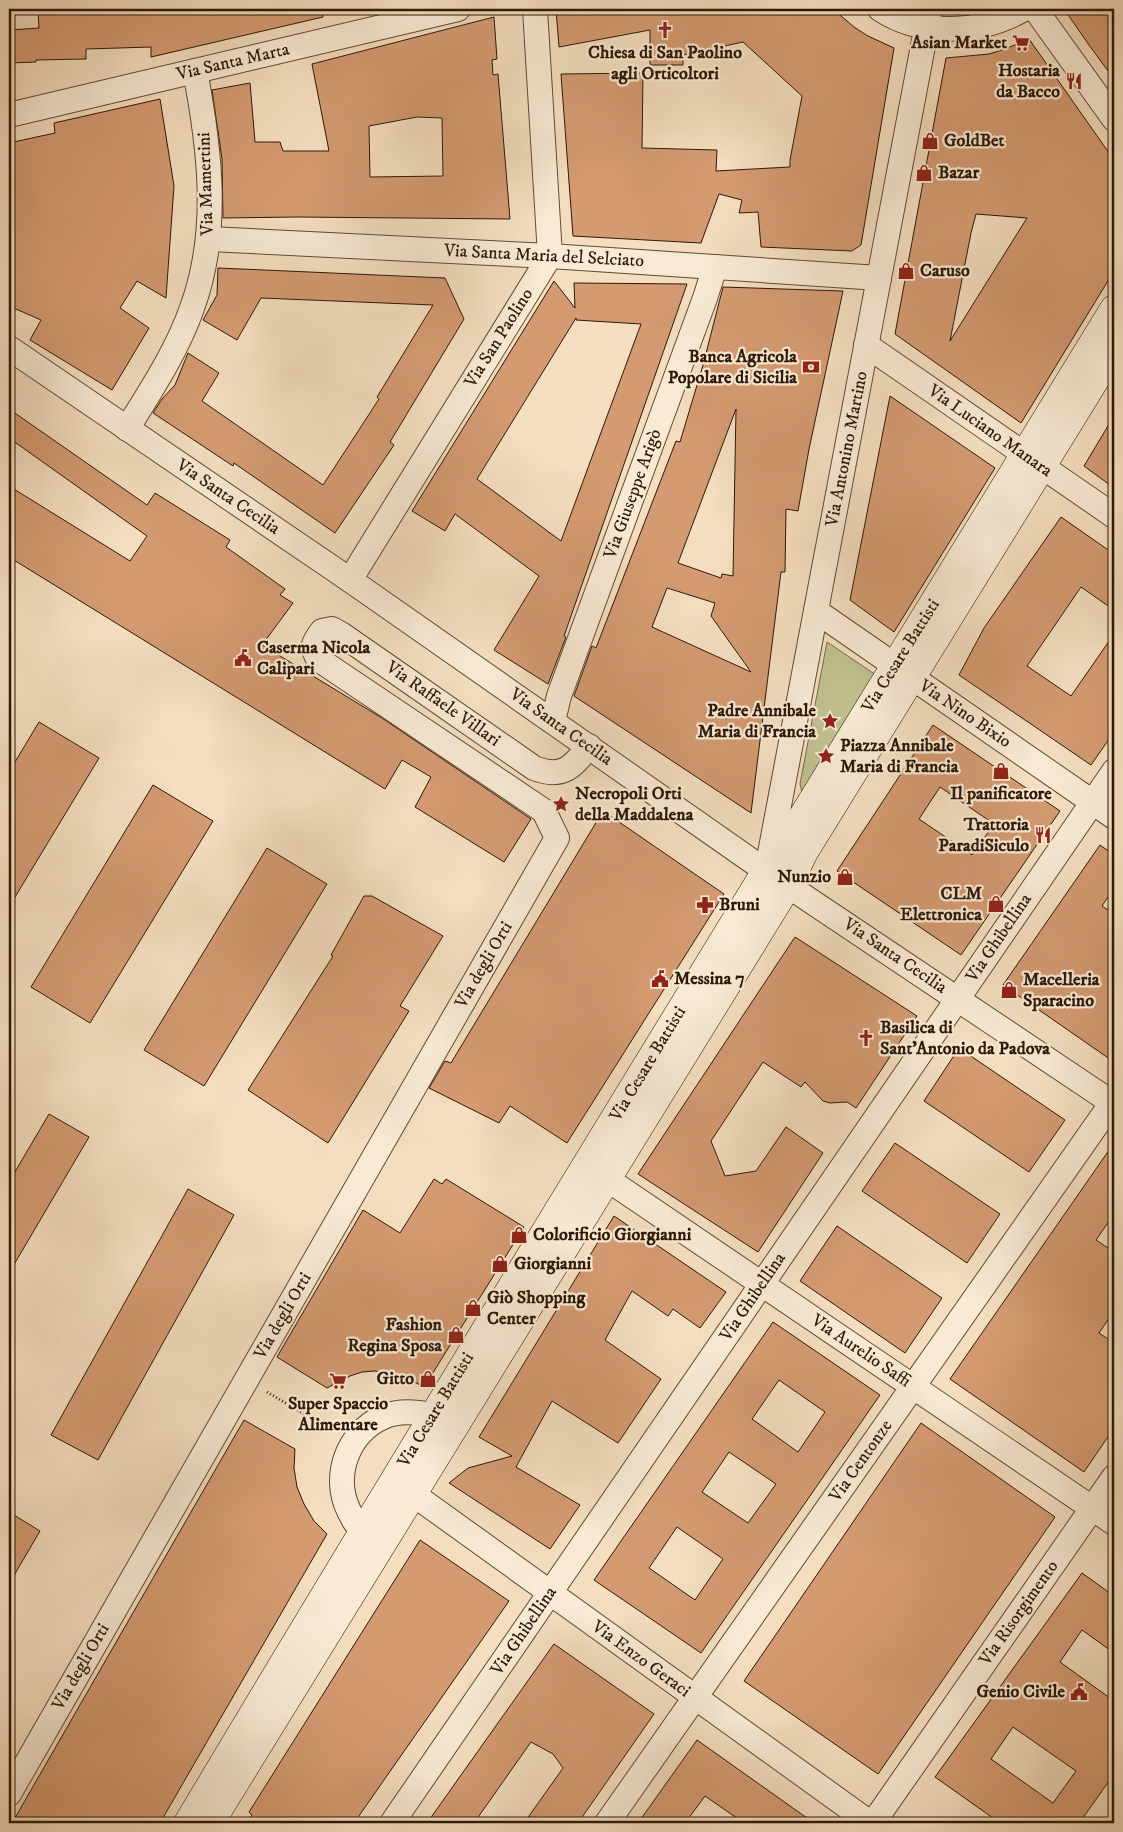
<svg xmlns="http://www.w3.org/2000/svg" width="1123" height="1832" viewBox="0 0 1123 1832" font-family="'IM FELL DW Pica',serif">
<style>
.green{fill:#c0c08f;stroke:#776c4a}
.building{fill:#d49a72;stroke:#2e1806;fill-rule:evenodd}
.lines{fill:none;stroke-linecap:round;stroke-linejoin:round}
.street-casing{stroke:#604a34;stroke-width:26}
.secondary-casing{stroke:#2e1806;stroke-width:29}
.path{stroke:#2e1806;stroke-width:3;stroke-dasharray:1 2.5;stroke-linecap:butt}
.street{stroke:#f8ead5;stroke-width:24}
.secondary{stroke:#f8ead5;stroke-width:28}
.labels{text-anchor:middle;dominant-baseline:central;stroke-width:4.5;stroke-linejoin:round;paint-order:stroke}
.poi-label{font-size:18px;font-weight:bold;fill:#2e1806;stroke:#f8ead5;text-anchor:start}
.street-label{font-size:18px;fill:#2e1806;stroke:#f8ead5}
</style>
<rect width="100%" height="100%" fill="#f4debf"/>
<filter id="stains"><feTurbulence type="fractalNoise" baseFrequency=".004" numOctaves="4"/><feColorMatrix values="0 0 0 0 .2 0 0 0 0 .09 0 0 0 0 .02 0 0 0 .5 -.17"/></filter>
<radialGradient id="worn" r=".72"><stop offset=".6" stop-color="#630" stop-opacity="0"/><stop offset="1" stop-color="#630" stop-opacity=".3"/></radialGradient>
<polygon class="green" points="827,642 879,677 802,792 800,784"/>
<g class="building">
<polygon points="38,9 322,9 323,17 151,57 151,47 86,49 86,59 36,60 36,62 9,63 9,30 39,28"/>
<polygon points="556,9 833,9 854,27 868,36 894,48 861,245 852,251 761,247 758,212 739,213 742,200 719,194 701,243 573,236 561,74 643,73 642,148 717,150 716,171 790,167 790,160 802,96 743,42 683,55 683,65 650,65 650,30 559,47"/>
<polygon points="1064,9 1114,9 1114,79 1089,45"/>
<path d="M494 17 497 59 492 60 493 75 498 74 510 219 298 217 223 218 222 159 212 90 250 83 255 142H280L283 151H329L312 64ZM417 117 442 118 443 176 370 177 369 126Z"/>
<path d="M1029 39 1114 160V271L1021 423 895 334 946 58 989 54 1005 49ZM976 214 1027 218 950 341 971 233Z"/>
<polygon points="160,99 174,186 166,298 137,281 120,308 149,328 112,390 30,340 41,320 9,306 9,143 55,133 54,123"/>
<polygon points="218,268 445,278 464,319 390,442 394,445 335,533 234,463 233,466 153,413 162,399 175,385 188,353 219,373 202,401 323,485 379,399 377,397 433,305 261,298 237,340 203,320 217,295"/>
<path d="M554 281 575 308 574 283 687 284 564 636 566 637 548 684 494 650 539 576 455 514 445 531 412 511ZM576 318V320L641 324 561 541 477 479Z"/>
<path d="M723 287 843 291 809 449 798 511 786 509 785 572H781L751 813 574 696 592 646 596 648 676 441 680 442 703 365ZM736 409 733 576 722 574 721 578 678 563ZM667 588 715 603 711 616 751 672 652 627Z"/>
<polygon points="890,396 995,468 894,632 850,600"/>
<polygon points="9,409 147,505 155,493 230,540 226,547 285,589 280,595 293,603 262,645 382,718 531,819 504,862 415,807 431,777 402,760 385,789 9,557 9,486 130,561 147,536 9,438"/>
<polygon points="1114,416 1114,488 1084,466"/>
<polygon points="1061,517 1114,554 1114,610 1081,587 1027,666 1071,696 1114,634 1114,732 1091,765 959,675 984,628"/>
<polygon points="39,722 99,758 9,907 9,772"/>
<path d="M933 725 1060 811 961 955 837 871ZM940 787 994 824 972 855 919 819Z"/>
<polygon points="153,785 213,821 90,1023 31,987"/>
<polygon points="603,811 724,894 567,1143 510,1106 499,1123 429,1088 445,1061 451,1063"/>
<polygon points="1100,845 1114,855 1114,888 1102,906 1114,914 1114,1062 1003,985"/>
<polygon points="267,848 327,884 204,1086 144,1050"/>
<polygon points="364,896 372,896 443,936 400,1006 409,1011 328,1143 248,1090 333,956 331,955"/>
<polygon points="795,937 917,1016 856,1108 847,1102 830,1103 823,1101 805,1082 801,1087 763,1062 711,1141 725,1176 756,1171 786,1127 823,1153 758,1252 638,1174"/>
<polygon points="959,1048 1065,1120 1029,1172 924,1101"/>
<polygon points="49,1114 89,1137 9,1273 9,1182"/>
<polygon points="895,1143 1000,1214 967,1263 862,1191"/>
<polygon points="1114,1143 1114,1214 1096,1240 1114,1252 1114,1311 1099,1333 1114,1343 1114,1428 1084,1472 950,1379"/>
<polygon points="434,1179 442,1184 446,1179 524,1227 424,1387 401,1375 375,1371 362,1372 350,1376 327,1388 277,1357 363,1210 400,1233"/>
<polygon points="188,1189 234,1215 98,1460 51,1435"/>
<polygon points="614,1216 726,1292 700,1328 673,1309 668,1316 632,1291 605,1340 661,1379 618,1443 552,1401 516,1467 580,1505 550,1549 449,1483 468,1468 512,1456 479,1437"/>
<polygon points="837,1226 942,1298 905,1353 800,1281"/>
<path d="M773 1322 880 1395 701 1653 594 1580ZM779 1380 825 1412 798 1452 752 1419ZM729 1452 776 1484 748 1523 702 1492ZM677 1527 723 1559 695 1600 649 1568Z"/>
<polygon points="244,1420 295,1449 294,1468 297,1487 304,1504 314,1521 327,1534 160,1823 12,1823"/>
<polygon points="921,1423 1055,1517 878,1774 744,1681"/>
<polygon points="9,1512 40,1531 9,1584"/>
<polygon points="420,1540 509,1601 354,1823 246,1823 252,1815 249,1812"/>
<path d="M1082 1573 1114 1596V1653L1082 1630 1060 1662 1114 1701V1774L1080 1822 1081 1823H1000L935 1777ZM1013 1727 1076 1771 1053 1803 991 1759Z"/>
<polygon points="554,1644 654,1714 578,1823 524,1823 563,1768 553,1754 531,1742 474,1823 427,1823"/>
<polygon points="697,1740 814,1823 744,1823 705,1796 685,1823 638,1823"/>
</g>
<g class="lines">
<g class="street-casing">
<g id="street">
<path d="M880 9C922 37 981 34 1024 9"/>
<polyline points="1035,9 1114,119"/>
<polyline points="9,115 458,9"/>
<polyline points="209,239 550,256 879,278"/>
<polyline points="866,345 1114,516"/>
<polyline points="9,348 350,580 766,871 1114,1104"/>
<path d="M127 429C151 390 177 351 192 308 220 232 210 149 195 71"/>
<polyline points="350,580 550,256 535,9"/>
<polyline points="816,611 1114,817"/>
<polyline points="553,721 559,696 705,298 715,267"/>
<polyline points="767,869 930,9"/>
<polyline points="607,1179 1114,1523"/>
<polyline points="413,1494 870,1823"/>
<path d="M362 1530C356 1525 353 1519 349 1511 332 1477 347 1433 383 1417 399 1410 416 1412 433 1415"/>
<path d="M9 1794 557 838 544 811 318 659C311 646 313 643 322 631L332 629 341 634 534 768C562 779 572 768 589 746"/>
<polyline points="392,1823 1114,771"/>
<polyline points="607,1823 1114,1100"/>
<polyline points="873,1823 1114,1477"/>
</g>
</g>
<g class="secondary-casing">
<g id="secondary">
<path d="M188 1823C378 1504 572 1188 766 871L787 842 1114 309"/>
<polyline points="210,1823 756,937 788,885 804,852 1114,349"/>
</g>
</g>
<polyline class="path" points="267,1392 333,1431"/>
<use href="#street" class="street"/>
<use href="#secondary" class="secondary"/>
</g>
<defs>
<g id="church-bare" transform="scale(1.35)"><path d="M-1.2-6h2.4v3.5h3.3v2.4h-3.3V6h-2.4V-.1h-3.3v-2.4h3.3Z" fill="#8f2418" stroke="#f8ead5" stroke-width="2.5" paint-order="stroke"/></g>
<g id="supermarket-bare" transform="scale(1.35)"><path d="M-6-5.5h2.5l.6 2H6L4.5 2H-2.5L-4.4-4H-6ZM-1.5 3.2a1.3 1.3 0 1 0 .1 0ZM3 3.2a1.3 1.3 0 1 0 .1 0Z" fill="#8f2418" stroke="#f8ead5" stroke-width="2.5" paint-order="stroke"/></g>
<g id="restaurant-bare" transform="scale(1.35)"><path d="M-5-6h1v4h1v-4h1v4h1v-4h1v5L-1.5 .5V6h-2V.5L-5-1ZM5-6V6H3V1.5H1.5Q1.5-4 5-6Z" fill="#8f2418" stroke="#f8ead5" stroke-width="2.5" paint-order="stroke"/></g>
<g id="shop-bare" transform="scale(1.35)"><path d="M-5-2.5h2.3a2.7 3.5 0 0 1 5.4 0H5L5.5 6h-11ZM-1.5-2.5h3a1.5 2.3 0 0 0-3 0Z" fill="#8f2418" stroke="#f8ead5" stroke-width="2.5" paint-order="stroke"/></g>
<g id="bank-bare" transform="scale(1.35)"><path d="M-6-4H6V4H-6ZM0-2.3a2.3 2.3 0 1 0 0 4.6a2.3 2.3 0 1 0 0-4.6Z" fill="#8f2418" stroke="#f8ead5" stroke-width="2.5" paint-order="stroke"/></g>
<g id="civic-bare" transform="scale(1.35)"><path d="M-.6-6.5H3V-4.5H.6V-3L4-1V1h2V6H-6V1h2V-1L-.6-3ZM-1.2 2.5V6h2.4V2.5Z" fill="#8f2418" stroke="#f8ead5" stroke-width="2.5" paint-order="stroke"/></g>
<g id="sight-bare" transform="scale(1.35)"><path d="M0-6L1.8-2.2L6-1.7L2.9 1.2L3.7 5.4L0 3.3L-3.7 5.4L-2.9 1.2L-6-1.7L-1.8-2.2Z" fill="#8f2418" stroke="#f8ead5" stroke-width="2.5" paint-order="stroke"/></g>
<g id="pharmacy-bare" transform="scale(1.35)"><path d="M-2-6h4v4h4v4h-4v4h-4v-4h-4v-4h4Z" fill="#8f2418" stroke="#f8ead5" stroke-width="2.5" paint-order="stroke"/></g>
</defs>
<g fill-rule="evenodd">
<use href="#church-bare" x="665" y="30"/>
<use href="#supermarket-bare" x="1021" y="43"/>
<use href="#restaurant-bare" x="1074" y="81"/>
<use href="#shop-bare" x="930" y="141"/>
<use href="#shop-bare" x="924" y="173"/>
<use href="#shop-bare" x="906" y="271"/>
<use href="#bank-bare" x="811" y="367"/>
<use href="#civic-bare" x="243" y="658"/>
<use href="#sight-bare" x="830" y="721"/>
<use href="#sight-bare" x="826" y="756"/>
<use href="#shop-bare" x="1001" y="771"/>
<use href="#sight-bare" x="561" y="804"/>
<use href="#restaurant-bare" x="1043" y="835"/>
<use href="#shop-bare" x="845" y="877"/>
<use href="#shop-bare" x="996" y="904"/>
<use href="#pharmacy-bare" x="705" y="905"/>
<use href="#civic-bare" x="660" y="979"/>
<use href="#shop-bare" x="1009" y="990"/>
<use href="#church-bare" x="866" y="1038"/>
<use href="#shop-bare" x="519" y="1235"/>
<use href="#shop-bare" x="500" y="1264"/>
<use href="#shop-bare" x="473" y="1308"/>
<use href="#shop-bare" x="456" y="1335"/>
<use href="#shop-bare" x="428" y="1379"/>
<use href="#supermarket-bare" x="338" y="1381"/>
<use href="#civic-bare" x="1079" y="1692"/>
</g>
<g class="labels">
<g class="poi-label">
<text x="1007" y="43" text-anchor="end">Asian Market</text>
<text x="665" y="53" text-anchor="middle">Chiesa di San Paolino<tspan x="665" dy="21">agli Orticoltori</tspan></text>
<text x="1060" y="71" text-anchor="end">Hostaria<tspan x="1060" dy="21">da Bacco</tspan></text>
<text x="944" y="141">GoldBet</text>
<text x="938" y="173">Bazar</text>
<text x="920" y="271">Caruso</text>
<text x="797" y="357" text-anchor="end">Banca Agricola<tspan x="797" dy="21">Popolare di Sicilia</tspan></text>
<text x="257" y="648">Caserma Nicola<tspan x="257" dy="21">Calipari</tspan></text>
<text x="816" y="711" text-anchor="end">Padre Annibale<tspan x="816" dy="21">Maria di Francia</tspan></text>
<text x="840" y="746">Piazza Annibale<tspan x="840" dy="21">Maria di Francia</tspan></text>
<text x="575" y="794">Necropoli Orti<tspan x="575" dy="21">della Maddalena</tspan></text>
<text x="1001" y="794" text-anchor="middle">Il panificatore</text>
<text x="1029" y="825" text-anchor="end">Trattoria<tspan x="1029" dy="21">ParadiSiculo</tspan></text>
<text x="831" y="877" text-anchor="end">Nunzio</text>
<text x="982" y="894" text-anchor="end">CLM<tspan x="982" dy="21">Elettronica</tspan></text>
<text x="719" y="905">Bruni</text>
<text x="674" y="979">Messina 7</text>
<text x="1023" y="980">Macelleria<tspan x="1023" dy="21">Sparacino</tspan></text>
<text x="880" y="1028">Basilica di<tspan x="880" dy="21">Sant'Antonio da Padova</tspan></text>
<text x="533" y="1235">Colorificio Giorgianni</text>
<text x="514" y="1264">Giorgianni</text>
<text x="487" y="1298">Giò Shopping<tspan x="487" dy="21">Center</tspan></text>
<text x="442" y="1325" text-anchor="end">Fashion<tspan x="442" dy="21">Regina Sposa</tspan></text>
<text x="414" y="1379" text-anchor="end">Gitto</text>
<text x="338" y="1404" text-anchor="middle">Super Spaccio<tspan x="338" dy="21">Alimentare</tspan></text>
<text x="1065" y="1692" text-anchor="end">Genio Civile</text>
</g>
<g class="street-label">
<text transform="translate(233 62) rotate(-13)">Via Santa Marta</text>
<text transform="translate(206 184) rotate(-92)">Via Mamertini</text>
<text transform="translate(544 256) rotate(3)">Via Santa Maria del Selciato</text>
<text transform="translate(499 338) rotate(-58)">Via San Paolino</text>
<text transform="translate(990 431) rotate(35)">Via Luciano Manara</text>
<text transform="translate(847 449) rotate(-79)">Via Antonino Martino</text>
<text transform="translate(633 494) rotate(-70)">Via Giuseppe Arigò</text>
<text transform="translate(228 497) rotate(34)">Via Santa Cecilia</text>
<text transform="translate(901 656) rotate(-58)">Via Cesare Battisti</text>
<text transform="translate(443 704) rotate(35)">Via Raffaele Villari</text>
<text transform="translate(965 714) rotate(34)">Via Nino Bixio</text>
<text transform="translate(561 727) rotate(35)">Via Santa Cecilia</text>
<text transform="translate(999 938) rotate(-56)">Via Ghibellina</text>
<text transform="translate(895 956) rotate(34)">Via Santa Cecilia</text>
<text transform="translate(484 965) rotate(-60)">Via degli Orti</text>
<text transform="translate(648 1064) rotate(-59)">Via Cesare Battisti</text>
<text transform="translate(753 1297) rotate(-56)">Via Ghibellina</text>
<text transform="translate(283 1316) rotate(-60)">Via degli Orti</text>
<text transform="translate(861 1351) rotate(34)">Via Aurelio Saffi</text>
<text transform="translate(436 1410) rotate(-59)">Via Cesare Battisti</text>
<text transform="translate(861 1461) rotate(-55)">Via Centonze</text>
<text transform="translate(1019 1613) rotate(-55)">Via Risorgimento</text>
<text transform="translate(524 1631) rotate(-56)">Via Ghibellina</text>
<text transform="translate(641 1659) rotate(36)">Via Enzo Geraci</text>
<text transform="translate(81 1667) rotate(-60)">Via degli Orti</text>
</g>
</g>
<rect width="1123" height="1832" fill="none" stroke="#f4debf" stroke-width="30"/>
<rect x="10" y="10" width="1103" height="1812" fill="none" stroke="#2e1806" stroke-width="2.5"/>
<rect x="15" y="15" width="1093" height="1802" fill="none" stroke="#2e1806"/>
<rect width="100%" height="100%" filter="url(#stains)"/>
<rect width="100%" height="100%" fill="url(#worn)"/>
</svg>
